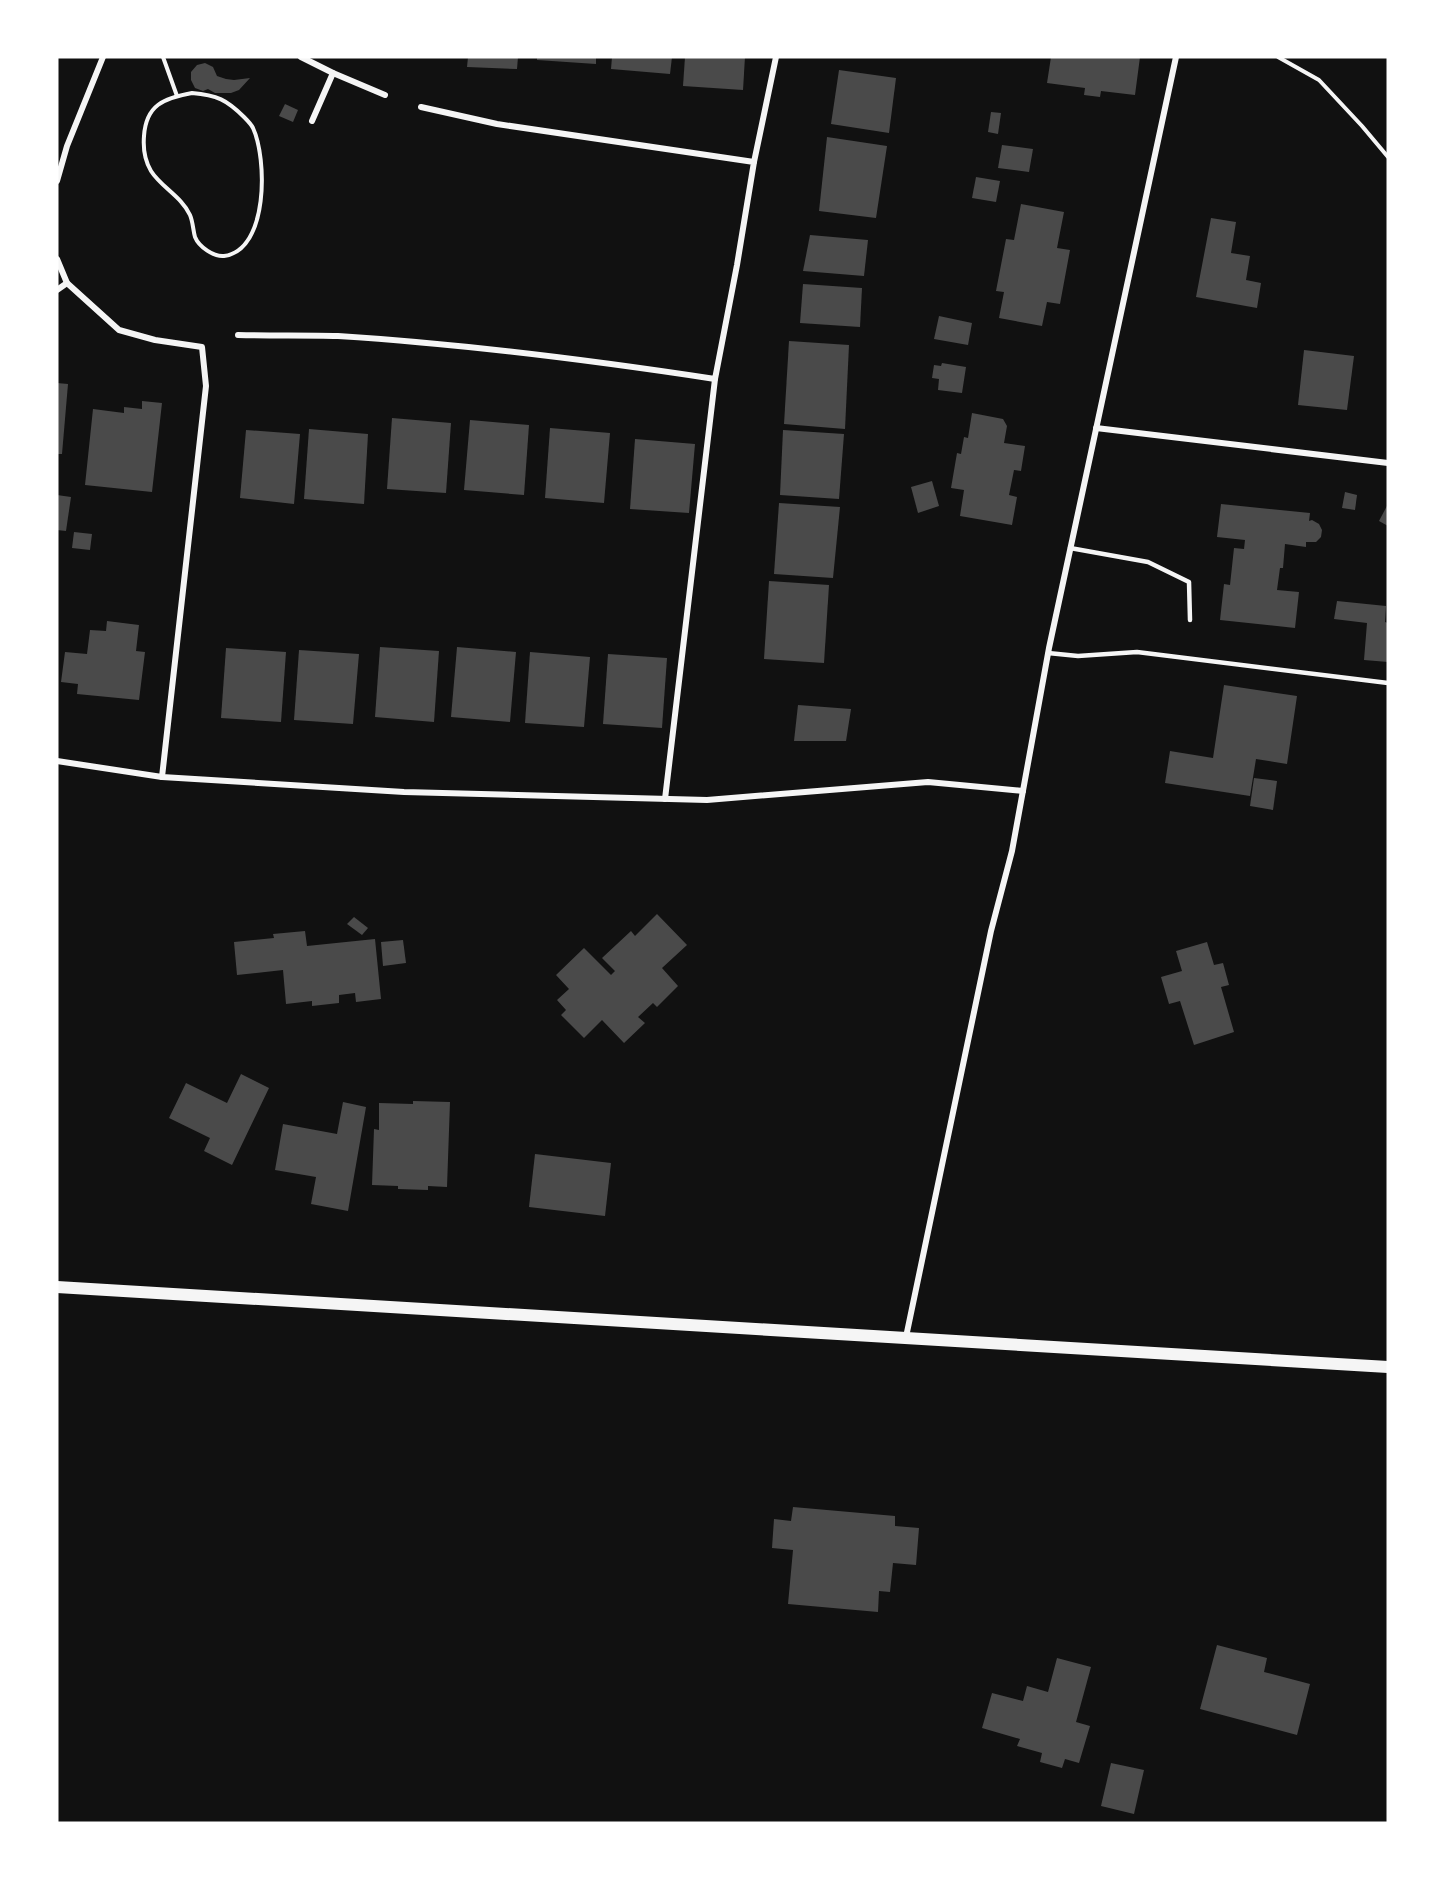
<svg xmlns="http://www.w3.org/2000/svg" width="1445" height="1880" viewBox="0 0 1445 1880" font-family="'Nunito Sans',sans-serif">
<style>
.building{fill:#4a4a4a}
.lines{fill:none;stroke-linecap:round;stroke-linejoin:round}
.path{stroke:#f5f5f5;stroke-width:4}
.service{stroke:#f5f5f5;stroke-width:4.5}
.minor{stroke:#f5f5f5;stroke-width:6}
.secondary{stroke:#f5f5f5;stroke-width:12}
</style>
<rect width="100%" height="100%" fill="#111"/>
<g class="building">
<polygon points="468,57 518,57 517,69 467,67"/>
<polygon points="537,57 596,57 596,64 537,60"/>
<polygon points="612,57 672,57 670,74 611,69"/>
<polygon points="685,57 745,57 743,90 683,86"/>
<polygon points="1051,57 1140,57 1135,95 1101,91 1100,97 1084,95 1085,88 1047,83"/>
<polygon points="205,63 213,67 217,76 226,79 234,80 250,78 239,90 231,93 215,93 208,89 203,91 195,88 191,80 191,72 197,65"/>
<polygon points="839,70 896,78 889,133 831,124"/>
<polygon points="285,104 298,110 293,122 279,116"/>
<polygon points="991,112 1001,113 998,134 988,132"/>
<polygon points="827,137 887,146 876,218 819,211"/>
<polygon points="1002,145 1033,149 1029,172 998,168"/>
<polygon points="976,177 1000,181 996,202 972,198"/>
<polygon points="1021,204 1064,212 1057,248 1070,250 1060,304 1047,302 1042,326 999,318 1004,292 996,291 1006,239 1014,240"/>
<polygon points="1211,218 1236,222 1231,253 1250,256 1246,280 1261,283 1257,308 1196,297"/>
<polygon points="810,235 868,240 864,276 803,271"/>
<polygon points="803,284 862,288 860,327 800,323"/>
<polygon points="939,316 972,323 968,345 934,339"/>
<polygon points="789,341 849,345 845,429 784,424"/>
<polygon points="1304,350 1354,356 1347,410 1298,405"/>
<polygon points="942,363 966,367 962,393 938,390 939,379 932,378 934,365 941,366"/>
<polygon points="57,383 68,384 62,454 57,454"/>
<polygon points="142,401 162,403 152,492 85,485 93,409 124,413 124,407 142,409"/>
<polygon points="972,413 1003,419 1007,426 1004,443 1025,446 1021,471 1014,470 1009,495 1017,497 1012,525 960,516 964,490 951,488 957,453 961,454 964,437 968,438"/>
<polygon points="392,418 451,423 446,493 387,489"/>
<polygon points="470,420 529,425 524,495 464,490"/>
<polygon points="550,428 610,433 604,503 545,498"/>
<polygon points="309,429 368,434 364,504 304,499"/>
<polygon points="246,430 300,434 294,504 240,498"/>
<polygon points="783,430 844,434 839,499 780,495"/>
<polygon points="635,439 695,444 689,513 630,509"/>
<polygon points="932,481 939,506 918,513 911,487"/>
<polygon points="1345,492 1357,495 1355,510 1342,508"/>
<polygon points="57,495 71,497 66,531 57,530"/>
<polygon points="779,503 840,507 833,578 774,574"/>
<polygon points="1221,504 1310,513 1309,521 1312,520 1319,524 1322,530 1321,537 1316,542 1306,542 1306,547 1285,544 1283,568 1280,568 1277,590 1299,592 1295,628 1220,620 1224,584 1230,585 1234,548 1244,549 1245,540 1217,537"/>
<polygon points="1388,504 1388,526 1379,521"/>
<polygon points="74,532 92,534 90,550 72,548"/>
<polygon points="769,581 829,585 824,663 764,659"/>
<polygon points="1337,601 1386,606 1385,622 1388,623 1388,662 1364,660 1367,623 1334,619"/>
<polygon points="107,621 139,625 136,651 145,652 139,700 77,694 78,684 61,682 65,652 87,654 90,630 106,631"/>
<polygon points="380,647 439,651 434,722 375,717"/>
<polygon points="457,647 516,652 510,722 451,717"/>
<polygon points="226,648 286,652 281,722 221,718"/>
<polygon points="299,650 359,654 353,724 294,720"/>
<polygon points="530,652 590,657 584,727 525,723"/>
<polygon points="608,654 667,658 662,728 603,724"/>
<polygon points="1224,685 1297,696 1287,764 1256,759 1250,796 1165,783 1170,751 1213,758"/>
<polygon points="798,705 851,709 846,741 794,741"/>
<polygon points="1254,778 1277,781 1273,810 1250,806"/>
<polygon points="657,914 687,945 662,968 678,986 657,1007 653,1003 638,1017 645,1023 624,1043 602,1020 584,1038 561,1015 566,1010 557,1000 569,989 556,975 584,948 611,975 615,971 602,958 631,931 635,936"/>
<polygon points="354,917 368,928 362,935 347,924"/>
<polygon points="305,931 307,946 375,939 381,999 356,1002 355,993 339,995 339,1003 312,1006 312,1001 286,1004 283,970 237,975 234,942 274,938 273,934"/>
<polygon points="403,940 406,963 383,966 381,942"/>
<polygon points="1207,942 1214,965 1223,963 1229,985 1221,987 1234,1032 1194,1045 1180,1001 1169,1004 1161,977 1182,971 1176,951"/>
<polygon points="241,1074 269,1088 232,1165 204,1151 210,1138 169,1118 186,1083 227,1103"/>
<polygon points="413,1101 450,1102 447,1187 428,1186 428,1190 398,1189 398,1186 372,1185 374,1129 379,1130 379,1103 413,1104"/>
<polygon points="343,1102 366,1107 348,1211 311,1204 316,1177 275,1170 283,1124 337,1134"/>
<polygon points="535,1154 611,1163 605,1216 529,1207"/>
<polygon points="793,1507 895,1516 895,1526 919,1528 916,1565 893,1563 890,1592 879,1591 878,1612 788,1604 793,1550 772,1548 774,1519 791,1521"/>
<polygon points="1217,1645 1267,1658 1264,1672 1310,1684 1297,1735 1200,1709"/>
<polygon points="1057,1658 1091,1667 1076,1722 1090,1726 1079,1763 1065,1759 1062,1768 1040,1762 1042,1753 1017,1746 1020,1739 982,1728 992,1693 1023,1701 1027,1686 1048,1692"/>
<polygon points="1111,1763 1144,1770 1134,1814 1101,1806"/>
</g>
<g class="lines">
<g class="path">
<polyline points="163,57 177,96"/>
<polyline points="1278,57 1319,80 1362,126 1388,157"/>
<path d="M192 93C217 95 227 100 244 117 247 120 251 124 253 128 267 158 269 250 224 256 214 257 199 247 195 237 193 230 193 222 190 215 182 197 161 187 151 171 145 161 143 148 144 136 146 105 164 98 192 93Z"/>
</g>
<g class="service">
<polyline points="1070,548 1148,562 1189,582 1190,620"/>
<polyline points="1048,653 1078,656 1137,652 1388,683"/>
</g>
<g class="minor">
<polyline points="301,57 333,73 385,95"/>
<polyline points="312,121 333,73"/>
<polyline points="754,162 776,57"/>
<polyline points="57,181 67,146 103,57"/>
<polyline points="57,259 67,283 119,330 155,340 202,347 206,386 162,777"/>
<polyline points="57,290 67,283"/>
<path d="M238 335C271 336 305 335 338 336 464 344 590 360 715 379L737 265 754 162 497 124 421 107"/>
<polyline points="1096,428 1388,463"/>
<polyline points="57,761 162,777 404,792 707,800 928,782 1023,791"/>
<polyline points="665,799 715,379"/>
<polyline points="906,1337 991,931 1012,851 1049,648 1176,57"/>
</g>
<polyline class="secondary" points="57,1287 1388,1367"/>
</g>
<rect width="1445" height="1880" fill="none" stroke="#ffffff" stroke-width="117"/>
</svg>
